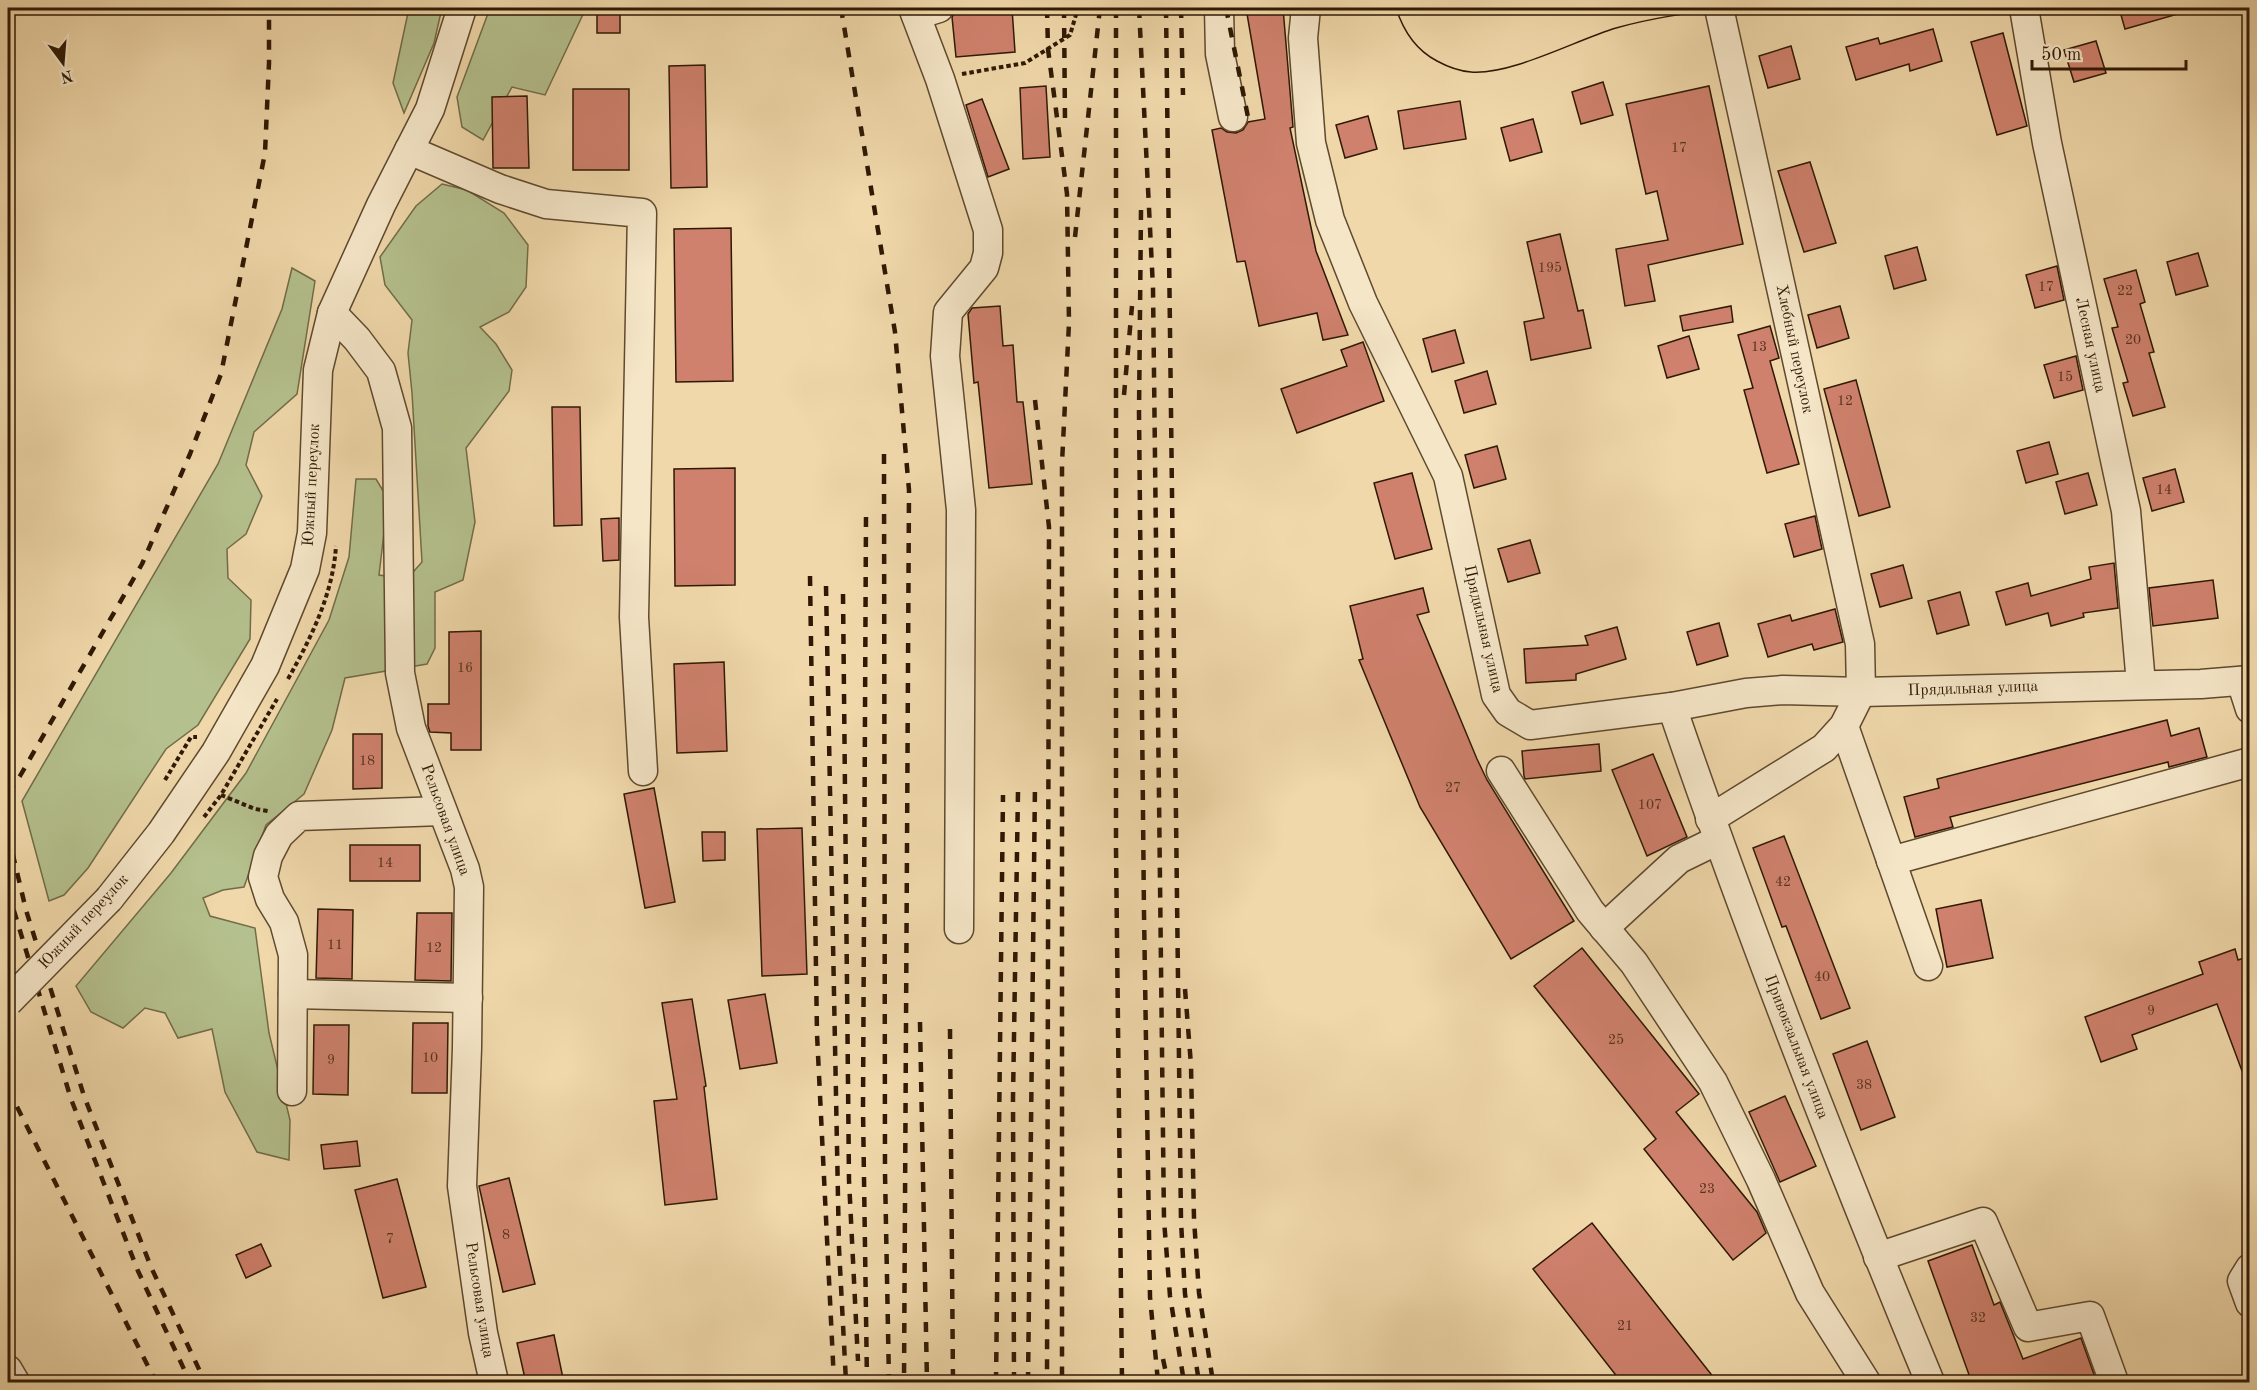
<svg xmlns="http://www.w3.org/2000/svg" width="2257" height="1390" viewBox="0 0 2257 1390" font-family="'Old Standard TT',serif">
<style>
.green{fill:#b4c08d;stroke:#726c48;stroke-width:1.5}
.building{fill:#cf816d;stroke:#2f1904;stroke-width:1.5}
.lines{fill:none;stroke-linecap:round;stroke-linejoin:round}
.minor-casing{stroke:#5f492e;stroke-width:31}
.path{stroke:#2f1904;stroke-width:4;stroke-dasharray:4.5 3;stroke-linecap:butt}
.minor{stroke:#f5e6c8;stroke-width:28}
.tram{stroke:#2f1904;stroke-width:1.5}
.rail{stroke:#2f1904;stroke-width:4.5;stroke-dasharray:10 10;stroke-linecap:butt}
.minor-bridge-casing{stroke:#5f492e;stroke-width:31;stroke-linecap:butt}
.minor-bridge{stroke:#f5e6c8;stroke-width:28}
.labels{text-anchor:middle;dominant-baseline:central;stroke-width:6;stroke-linejoin:round;paint-order:stroke}
.number-label{font-size:14px;fill:#57331e}
.street-label{font-size:16px;fill:#2f1904;stroke:#f5e6c8}
</style>
<rect width="100%" height="100%" fill="#f0d8aa"/>
<filter id="stains"><feTurbulence type="fractalNoise" baseFrequency=".00333" numOctaves="4"/><feColorMatrix values="0 0 0 0 .2 0 0 0 0 .09 0 0 0 0 .02 0 0 0 .5 -.17"/></filter>
<radialGradient id="worn" r=".72"><stop offset=".6" stop-color="#630" stop-opacity="0"/><stop offset="1" stop-color="#630" stop-opacity=".3"/></radialGradient>
<g class="green">
<polygon points="409,8 442,8 434,43 404,113 393,83"/>
<polygon points="490,8 586,8 545,95 512,87 483,140 462,127 457,97"/>
<polygon points="442,184 467,190 504,213 528,245 526,287 509,312 480,327 496,344 512,370 509,391 466,448 475,522 463,580 435,592 435,648 427,664 345,678 332,730 304,794 266,825 244,887 223,890 203,898 210,916 255,928 269,1033 290,1120 289,1160 257,1152 225,1092 212,1029 178,1038 165,1013 145,1008 123,1028 91,1012 76,986 171,873 246,773 329,620 349,557 356,479 376,479 388,499 379,575 407,579 422,562 412,393 408,353 412,320 385,285 380,257 416,206"/>
<polygon points="292,268 315,281 297,394 254,432 246,465 262,496 246,534 227,549 228,578 251,600 250,639 198,725 166,749 88,868 64,895 49,901 22,801 218,464 282,309"/>
</g>
<g class="building">
<rect x="597" y="8" width="23" height="25"/>
<polygon points="1012,8 1015,52 956,57 952,17 955,12"/>
<polygon points="1246,8 1283,8 1293,127 1290,128 1316,251 1348,335 1323,340 1317,313 1259,326 1245,261 1237,262 1212,130 1221,128 1227,132 1236,133 1243,130 1248,122 1265,119"/>
<polygon points="2119,8 2185,8 2185,12 2125,29"/>
<polygon points="1933,29 1942,61 1910,71 1909,64 1856,80 1846,47 1878,38 1880,44"/>
<polygon points="2003,33 2027,126 1997,135 1971,42"/>
<polygon points="2096,41 2106,73 2074,82 2064,50"/>
<polygon points="1791,46 1800,79 1768,88 1759,56"/>
<polygon points="705,65 707,187 671,188 669,66"/>
<polygon points="1603,82 1613,115 1581,124 1572,92"/>
<polygon points="1046,86 1050,157 1023,159 1020,88"/>
<polygon points="1709,86 1743,244 1648,265 1655,301 1625,306 1616,249 1668,240 1657,191 1646,194 1626,104"/>
<rect x="573" y="89" width="56" height="81"/>
<polygon points="527,96 529,168 493,168 492,97"/>
<polygon points="982,99 1009,169 988,177 966,105"/>
<polygon points="1460,101 1466,139 1404,149 1398,111"/>
<polygon points="1368,116 1377,149 1345,158 1336,125"/>
<polygon points="1533,119 1542,152 1510,161 1501,128"/>
<polygon points="1810,162 1836,243 1804,252 1778,171"/>
<polygon points="731,228 733,381 676,382 674,229"/>
<polygon points="1560,234 1578,311 1583,310 1591,348 1531,360 1524,322 1544,318 1527,242"/>
<polygon points="1917,247 1926,280 1894,289 1885,256"/>
<polygon points="2198,253 2208,286 2176,295 2167,262"/>
<polygon points="2057,266 2064,300 2035,308 2026,275"/>
<polygon points="2136,270 2145,302 2140,304 2154,352 2149,353 2165,407 2133,416 2123,383 2128,382 2112,328 2118,327 2104,279"/>
<polygon points="1000,306 1003,346 1013,345 1017,402 1023,402 1032,484 989,488 978,382 974,383 968,314 972,308"/>
<polygon points="1731,306 1733,322 1683,331 1680,316"/>
<polygon points="1840,306 1849,338 1817,348 1808,315"/>
<polygon points="1770,326 1779,358 1770,361 1799,464 1767,473 1744,390 1753,388 1738,335"/>
<polygon points="1455,330 1464,363 1432,372 1423,339"/>
<polygon points="1689,336 1699,369 1667,378 1658,346"/>
<polygon points="1363,342 1384,401 1297,433 1281,389 1347,366 1341,350"/>
<polygon points="2076,356 2083,390 2054,398 2044,365"/>
<polygon points="1487,371 1496,404 1464,413 1455,381"/>
<polygon points="1856,380 1890,507 1859,516 1824,389"/>
<polygon points="552,407 580,407 582,525 554,526"/>
<polygon points="2049,442 2058,474 2026,483 2017,451"/>
<polygon points="1497,446 1506,479 1474,488 1465,455"/>
<polygon points="735,468 735,585 675,586 674,469"/>
<polygon points="2175,469 2184,502 2152,511 2143,478"/>
<polygon points="1412,473 1432,549 1395,559 1374,483"/>
<polygon points="2088,473 2097,505 2065,514 2056,482"/>
<polygon points="1815,516 1822,549 1794,557 1785,524"/>
<polygon points="619,518 619,560 603,561 601,519"/>
<polygon points="1530,540 1540,573 1508,582 1498,549"/>
<polygon points="2114,563 2118,608 2083,613 2084,617 2051,626 2048,613 2006,625 1996,592 2028,583 2031,596 2091,579 2089,567"/>
<polygon points="1903,565 1912,598 1880,607 1871,574"/>
<polygon points="2213,580 2218,618 2153,626 2149,588"/>
<polygon points="1423,588 1429,612 1417,615 1477,759 1487,780 1574,921 1511,959 1420,807 1359,660 1363,659 1350,606"/>
<polygon points="1960,592 1969,625 1937,634 1928,601"/>
<polygon points="1835,609 1843,642 1814,650 1812,644 1768,657 1758,624 1790,615 1792,621"/>
<polygon points="1719,623 1728,656 1697,665 1687,632"/>
<polygon points="1617,627 1626,659 1576,674 1576,680 1526,683 1524,649 1588,645 1585,636"/>
<polygon points="481,631 481,750 451,750 451,733 430,732 428,726 428,704 449,704 449,632"/>
<polygon points="724,662 727,751 677,753 674,664"/>
<polygon points="2167,720 2171,736 2199,728 2207,757 2169,767 2168,762 1950,817 1953,827 1915,837 1904,797 1939,788 1937,779"/>
<polygon points="353,734 382,734 382,788 353,789"/>
<polygon points="1599,744 1601,771 1525,779 1524,776 1522,751"/>
<polygon points="1653,754 1687,837 1647,856 1612,770"/>
<polygon points="654,788 675,902 645,908 624,794"/>
<polygon points="802,828 807,974 762,976 757,829"/>
<polygon points="702,832 725,832 725,860 703,861"/>
<polygon points="1784,836 1850,1008 1821,1019 1786,926 1782,927 1753,848"/>
<rect x="350" y="845" width="70" height="36"/>
<polygon points="1981,900 1993,958 1947,967 1936,909"/>
<polygon points="318,909 353,910 352,979 316,978"/>
<polygon points="417,913 452,913 451,981 415,980"/>
<polygon points="1582,948 1699,1094 1676,1112 1757,1212 1766,1233 1733,1260 1644,1149 1656,1139 1534,986"/>
<polygon points="2235,949 2238,960 2250,956 2250,1086 2248,1087 2217,1004 2132,1035 2137,1049 2101,1062 2085,1017 2203,974 2199,962"/>
<polygon points="765,994 777,1063 740,1069 728,1000"/>
<polygon points="692,999 706,1086 704,1087 717,1199 665,1205 654,1101 677,1099 662,1003"/>
<polygon points="413,1023 448,1023 447,1093 412,1093"/>
<polygon points="314,1025 349,1025 348,1095 313,1094"/>
<polygon points="1867,1041 1895,1117 1861,1130 1833,1054"/>
<polygon points="1785,1096 1816,1166 1780,1182 1749,1112"/>
<polygon points="357,1141 360,1166 324,1169 321,1145"/>
<polygon points="509,1178 535,1284 503,1292 479,1186"/>
<polygon points="397,1179 426,1287 383,1298 355,1190"/>
<polygon points="1592,1223 1718,1383 1622,1383 1533,1269"/>
<polygon points="261,1244 271,1266 246,1278 236,1255"/>
<polygon points="1972,1245 1994,1305 2000,1302 2023,1359 2081,1338 2097,1383 1972,1383 1928,1261"/>
<polygon points="554,1335 564,1383 526,1383 517,1343"/>
</g>
<g class="lines">
<g class="minor-casing">
<g id="minor">
<polyline points="913,8 940,79 988,230 988,253 984,268 948,312 945,356 961,510 959,929"/>
<polyline points="1219,8 1220,54 1233,117"/>
<polyline points="1306,8 1303,38 1311,143 1330,220 1363,303 1448,476 1496,695 1508,712 1530,725 1672,707 1746,693 1783,690 1861,692 2201,684 2250,680"/>
<polyline points="2024,8 2047,143 2126,511 2141,684"/>
<polyline points="916,15 939,8"/>
<polyline points="409,150 500,189 546,204 642,213 634,617 643,771"/>
<polyline points="332,313 357,339 381,371 397,428 400,673 411,728 465,869 469,887 467,1048 462,1186 483,1333 494,1382"/>
<polyline points="2241,681 2250,709"/>
<path d="M1672 707C1750 935 1838 1160 1930 1382"/>
<polyline points="1844,726 1928,966"/>
<polyline points="1501,771 1590,911 1634,963 1713,1082 1761,1180 1810,1293 1866,1382"/>
<polyline points="1710,819 1824,748 1844,726 1861,692 1860,644 1719,8"/>
<polyline points="1891,861 2250,762"/>
<polyline points="109,899 161,833 216,752 265,666 305,569 312,533 318,370 332,313 381,205 430,109 462,8"/>
<polyline points="1604,928 1679,859 1718,840"/>
<polyline points="293,994 468,998"/>
<polyline points="292,1091 293,955 284,922 270,899 263,877 268,856 279,835 299,816 442,811"/>
<polyline points="1878,1257 1983,1222 2028,1327 2090,1316 2114,1382"/>
<polyline points="2250,1268 2242,1281 2250,1303"/>
<polyline points="8,1370 15,1382"/>
</g>
</g>
<g class="path">
<polyline points="962,74 1025,63 1070,35 1078,8"/>
<path d="M288 679C311 638 333 594 336 546"/>
<polyline points="165,780 191,737 197,737"/>
<polyline points="221,795 255,809 268,811"/>
<polyline points="204,817 221,795 277,699"/>
</g>
<use href="#minor" class="minor"/>
<path class="tram" d="M1396 8C1403 30 1416 50 1437 61 1448 67 1458 71 1471 72 1512 75 1576 40 1616 28 1651 18 1688 13 1725 8"/>
<g class="rail">
<polyline points="841,8 895,332 909,490 904,1382"/>
<polyline points="1047,8 1048,49 1067,194 1069,323 1062,463 1062,1382"/>
<polyline points="1064,8 1065,121"/>
<polyline points="1116,8 1116,848 1122,1382"/>
<polyline points="1139,8 1153,288 1164,1220 1170,1296 1184,1382"/>
<polyline points="1166,8 1181,1221 1185,1294 1199,1382"/>
<polyline points="1181,8 1183,95"/>
<polyline points="1226,8 1249,122"/>
<polyline points="1141,210 1139,413 1144,913 1150,1297 1158,1382"/>
<polyline points="1075,237 1100,8"/>
<polyline points="1124,395 1132,306"/>
<polyline points="1035,400 1049,527 1047,1382"/>
<polyline points="884,454 885,1173 889,1382"/>
<polyline points="866,517 863,1110 867,1382"/>
<polyline points="810,576 817,1034 834,1382"/>
<polyline points="826,586 839,1248 846,1382"/>
<polyline points="843,594 849,1180 858,1361"/>
<polyline points="8,793 20,776 142,564 190,454 221,374 265,153 269,63 269,8"/>
<polyline points="8,834 26,910 84,1096 151,1267 205,1382"/>
<polyline points="8,891 71,1099 138,1271 190,1382"/>
<polyline points="1185,989 1191,1065 1194,1219 1199,1293 1213,1382"/>
<polyline points="920,1022 927,1382"/>
<polyline points="950,1029 953,1382"/>
<polyline points="8,1089 156,1382"/>
<polyline points="1163,1359 1168,1382"/>
<polyline points="996,1382 1003,795"/>
<polyline points="1014,1382 1013,1098 1018,791"/>
<polyline points="1028,1382 1035,784"/>
</g>
<g class="minor-bridge-casing">
<polyline id="minor-bridge" points="8,1002 109,899"/>
</g>
<use href="#minor-bridge" class="minor-bridge"/>
</g>
<g class="labels">
<g class="number-label">
<text x="1679" y="148">17</text>
<text x="1550" y="268">195</text>
<text x="2046" y="287">17</text>
<text x="2125" y="291">22</text>
<text x="2133" y="340">20</text>
<text x="1759" y="347">13</text>
<text x="2065" y="377">15</text>
<text x="1845" y="401">12</text>
<text x="2164" y="490">14</text>
<text x="465" y="668">16</text>
<text x="367" y="761">18</text>
<text x="1453" y="788">27</text>
<text x="1650" y="805">107</text>
<text x="385" y="863">14</text>
<text x="1783" y="882">42</text>
<text x="335" y="945">11</text>
<text x="434" y="948">12</text>
<text x="1822" y="977">40</text>
<text x="2151" y="1011">9</text>
<text x="1616" y="1040">25</text>
<text x="430" y="1058">10</text>
<text x="331" y="1060">9</text>
<text x="1864" y="1085">38</text>
<text x="1707" y="1189">23</text>
<text x="506" y="1235">8</text>
<text x="390" y="1239">7</text>
<text x="1978" y="1318">32</text>
<text x="1625" y="1326">21</text>
</g>
<g class="street-label">
<text transform="translate(2090 345) rotate(78)">Лесная улица</text>
<text transform="translate(1794 349) rotate(78)">Хлебный переулок</text>
<text transform="translate(312 485) rotate(-87)">Южный переулок</text>
<text transform="translate(1483 629) rotate(77)">Прядильная улица</text>
<text transform="translate(1973 689) rotate(-2)">Прядильная улица</text>
<text transform="translate(445 820) rotate(70)">Рельсовая улица</text>
<text transform="translate(84 922) rotate(-47)">Южный переулок</text>
<text transform="translate(1796 1047) rotate(69)">Привокзальная улица</text>
<text transform="translate(479 1300) rotate(81)">Рельсовая улица</text>
</g>
</g>
<rect width="2257" height="1390" fill="none" stroke="#f0d8aa" stroke-width="30"/>
<rect x="9" y="9" width="2239" height="1372" fill="none" stroke="#2f1904" stroke-width="3"/>
<rect x="15" y="15" width="2227" height="1360" fill="none" stroke="#2f1904" stroke-width="1.5"/>
<g transform="translate(63 63) rotate(164)" stroke="#f5e6c8" stroke-width="4.5" paint-order="stroke">
<path d="M0-4.5L10 22L0 15L-10 22Z" fill="#2f1904"/>
<text y="-9" font-size="16" font-weight="bold" text-anchor="middle" fill="#2f1904">N</text>
</g>
<path d="M2032 60v9h154v-9" fill="none" stroke="#2f1904" stroke-width="3"/>
<text x="2041" y="60" font-size="18" fill="#2f1904" stroke="#f5e6c8" stroke-width="4.5" paint-order="stroke">50 m</text>
<rect width="100%" height="100%" filter="url(#stains)"/>
<rect width="100%" height="100%" fill="url(#worn)"/>
</svg>
